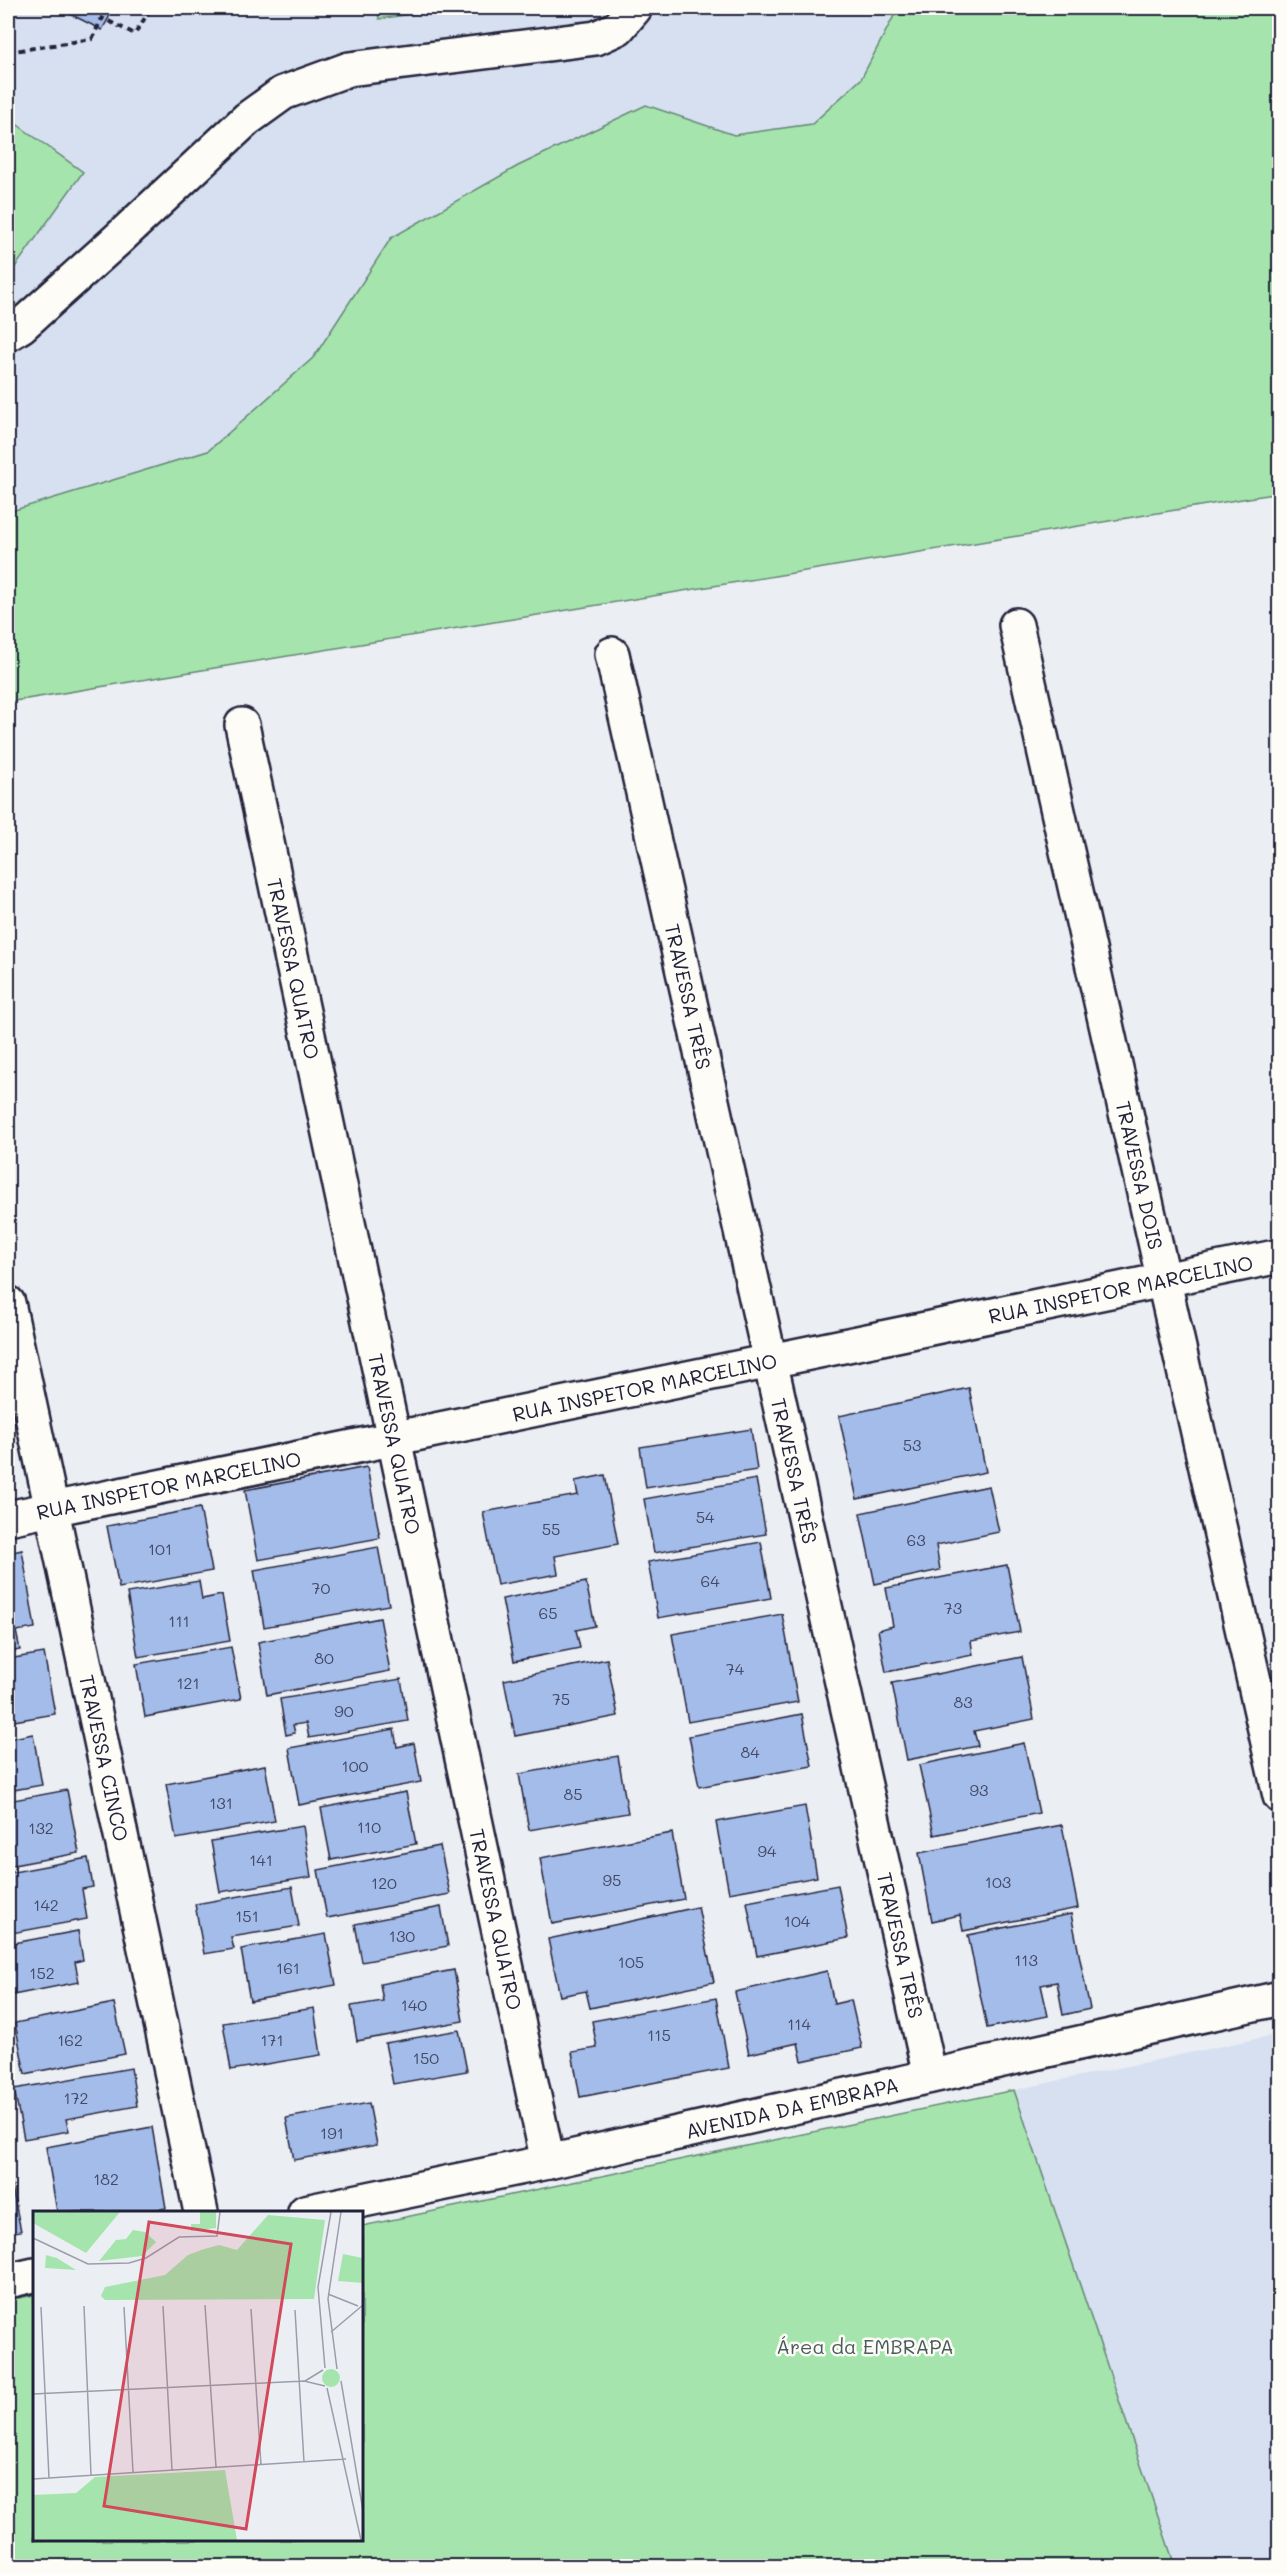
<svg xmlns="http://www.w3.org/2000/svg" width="1287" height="2574" viewBox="0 0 1287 2574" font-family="Mali,sans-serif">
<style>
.built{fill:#d6e0f1}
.green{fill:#a5e5ad;stroke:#648474;stroke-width:1.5}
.building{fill:#a4bce9;stroke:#22223b;stroke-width:1.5}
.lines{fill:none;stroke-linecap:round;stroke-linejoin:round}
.minor-casing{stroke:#22223b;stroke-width:38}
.tertiary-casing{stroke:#22223b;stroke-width:38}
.path{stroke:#22223b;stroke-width:4;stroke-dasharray:6 4.5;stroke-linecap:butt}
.minor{stroke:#fdfcf7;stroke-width:33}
.tertiary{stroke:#fdfcf7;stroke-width:33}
.labels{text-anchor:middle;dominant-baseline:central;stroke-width:5;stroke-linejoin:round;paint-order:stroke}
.number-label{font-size:16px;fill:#424866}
.street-label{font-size:20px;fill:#22223b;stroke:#fdfcf7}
.park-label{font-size:20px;fill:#495c5d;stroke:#fdfcf7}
.inset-road{fill:none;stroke:#9b9daa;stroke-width:1.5}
.view{fill:#d1495b;fill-opacity:0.15;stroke:#d1495b;stroke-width:3}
.inset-edge{fill:none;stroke:#22223b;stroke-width:3}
</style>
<rect width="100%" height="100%" fill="#ebeff4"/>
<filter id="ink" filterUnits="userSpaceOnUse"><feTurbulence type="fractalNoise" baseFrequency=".0167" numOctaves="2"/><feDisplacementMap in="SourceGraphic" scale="12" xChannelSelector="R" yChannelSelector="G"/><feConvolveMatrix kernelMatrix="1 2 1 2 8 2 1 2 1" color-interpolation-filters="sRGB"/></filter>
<g filter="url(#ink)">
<g class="built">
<polygon points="8,8 1279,8 8,702"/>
<polygon points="1279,2034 1279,2566 1175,2566 1014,2090"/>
</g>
<g class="green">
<polygon points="377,8 452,8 379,19"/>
<polygon points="898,8 1279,8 1279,493 8,702 8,512 208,451 314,357 391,238 518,166 646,105 734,135 812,124 861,79"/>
<polygon points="8,118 83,172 8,277"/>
<polygon points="1014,2090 1175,2566 8,2566 8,2300 34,2295 34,2540 362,2540 362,2226"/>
</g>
<g class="building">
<polygon points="58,8 114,8 102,30"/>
<polygon points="969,1388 986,1472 857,1499 839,1416"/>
<polygon points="751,1429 757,1470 646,1488 640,1447"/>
<polygon points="367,1467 380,1538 258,1560 245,1490"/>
<polygon points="605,1475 618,1544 555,1556 558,1574 497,1585 483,1512 578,1495 575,1481"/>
<polygon points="756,1479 766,1534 654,1553 644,1499"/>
<polygon points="989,1486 999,1532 936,1545 940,1570 875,1584 860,1513"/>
<polygon points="200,1508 212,1571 119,1588 107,1526"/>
<polygon points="761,1542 771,1598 658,1618 648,1562"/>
<polygon points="378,1547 389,1605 264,1627 254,1570"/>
<polygon points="22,1550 35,1628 16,1631 20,1650 8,1652 8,1553"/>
<polygon points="1007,1565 1020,1632 971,1641 973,1655 886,1672 878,1630 893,1626 886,1588"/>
<polygon points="199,1581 202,1599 222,1595 230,1641 138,1657 127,1593"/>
<polygon points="586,1582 595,1626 576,1630 580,1648 514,1661 502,1599"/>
<polygon points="782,1614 798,1702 688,1722 672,1634"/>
<polygon points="380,1618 390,1671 267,1695 258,1642"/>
<polygon points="231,1647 241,1699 145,1717 136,1664"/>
<polygon points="44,1653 55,1714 8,1722 8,1659"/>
<polygon points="1022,1657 1034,1719 974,1731 978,1746 907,1760 892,1683"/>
<polygon points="607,1659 618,1716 515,1736 504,1680"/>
<polygon points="401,1679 408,1721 309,1738 306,1723 293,1725 295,1733 286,1735 280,1699"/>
<polygon points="802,1714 812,1766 699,1787 689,1736"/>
<polygon points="394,1729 397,1747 414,1743 421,1782 299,1805 289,1748"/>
<polygon points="33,1734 42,1785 8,1791 8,1739"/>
<polygon points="1024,1743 1039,1813 934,1835 919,1765"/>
<polygon points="618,1756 628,1813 529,1830 519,1774"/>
<polygon points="265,1765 275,1821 176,1839 166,1784"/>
<polygon points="67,1790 79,1853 8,1866 8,1801"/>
<polygon points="406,1792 416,1844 331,1860 321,1808"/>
<polygon points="805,1806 817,1877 729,1893 716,1822"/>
<polygon points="1062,1825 1078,1908 963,1931 960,1915 932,1921 919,1853"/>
<polygon points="303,1826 311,1877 220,1892 211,1841"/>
<polygon points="672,1833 684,1899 552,1924 540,1858"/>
<polygon points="440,1846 450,1894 327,1918 318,1870"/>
<polygon points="88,1858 93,1887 82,1889 87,1919 12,1933 9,1919 8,1919 8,1873"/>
<polygon points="838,1885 848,1938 757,1956 747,1902"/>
<polygon points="292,1887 299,1926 231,1937 234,1949 204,1954 195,1904"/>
<polygon points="441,1907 448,1946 362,1962 355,1924"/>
<polygon points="698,1907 714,1982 590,2008 586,1991 560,1996 548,1939"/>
<polygon points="1071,1914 1090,2009 1063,2015 1057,1982 1041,1985 1048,2016 987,2028 968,1935"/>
<polygon points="78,1931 83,1960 75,1962 79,1982 8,1996 8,1944"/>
<polygon points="326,1934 336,1985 250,2001 241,1949"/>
<polygon points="454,1970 463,2021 357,2041 351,2006 383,2001 380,1984"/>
<polygon points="827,1971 834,2004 851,2000 862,2048 802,2061 798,2043 749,2054 735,1992"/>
<polygon points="716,1998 729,2068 580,2097 572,2052 597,2048 592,2021"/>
<polygon points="114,2003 125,2054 25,2074 15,2023"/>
<polygon points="314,2008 321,2055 231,2070 223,2023"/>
<polygon points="459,2030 467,2071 393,2084 385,2043"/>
<polygon points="131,2068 137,2106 66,2119 69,2131 24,2139 14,2089"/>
<polygon points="369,2103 377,2145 294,2160 286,2118"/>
<polygon points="152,2127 166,2208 144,2212 57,2212 46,2147"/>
<polygon points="8,2168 21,2231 8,2233"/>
</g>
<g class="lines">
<g class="minor-casing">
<g id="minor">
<polyline points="8,334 21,326 117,240 247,119 283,93 349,69 596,38 618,28 635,8"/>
<path id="s1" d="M1016 625 1280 1796"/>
<path id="s2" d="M612 654 930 2076"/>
<path id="s3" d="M242 725 548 2162"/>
<path id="s4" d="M8 1303 201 2212"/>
<path id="s5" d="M305 2212 548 2162 1280 1998"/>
<polyline points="8,2281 34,2275"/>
</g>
</g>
<g class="tertiary-casing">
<g id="tertiary">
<path id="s6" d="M8 1518 1280 1256"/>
</g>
</g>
<polyline class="path" points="8,52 92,39 102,18 135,34 151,8"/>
<use href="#minor" class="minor"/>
<use href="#tertiary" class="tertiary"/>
</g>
</g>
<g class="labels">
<g class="number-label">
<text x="912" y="1444">53</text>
<text x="705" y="1516">54</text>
<text x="551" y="1528">55</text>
<text x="916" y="1539">63</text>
<text x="160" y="1548">101</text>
<text x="710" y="1580">64</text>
<text x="321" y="1587">70</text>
<text x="953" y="1607">73</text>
<text x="548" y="1612">65</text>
<text x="179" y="1620">111</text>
<text x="324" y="1657">80</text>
<text x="735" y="1668">74</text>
<text x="188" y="1682">121</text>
<text x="561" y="1698">75</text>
<text x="963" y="1701">83</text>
<text x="344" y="1710">90</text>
<text x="750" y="1751">84</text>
<text x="355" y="1765">100</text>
<text x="979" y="1789">93</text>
<text x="573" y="1793">85</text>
<text x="221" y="1802">131</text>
<text x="369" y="1826">110</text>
<text x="41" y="1827">132</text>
<text x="767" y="1850">94</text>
<text x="261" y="1859">141</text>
<text x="612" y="1879">95</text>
<text x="998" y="1881">103</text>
<text x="384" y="1882">120</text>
<text x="46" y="1904">142</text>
<text x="247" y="1915">151</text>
<text x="797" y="1920">104</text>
<text x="402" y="1935">130</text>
<text x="1026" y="1959">113</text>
<text x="631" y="1961">105</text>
<text x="288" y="1967">161</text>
<text x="42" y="1972">152</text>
<text x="414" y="2004">140</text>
<text x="799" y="2023">114</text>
<text x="659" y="2034">115</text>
<text x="70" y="2039">162</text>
<text x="272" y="2039">171</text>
<text x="426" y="2057">150</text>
<text x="76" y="2097">172</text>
<text x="332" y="2132">191</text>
<text x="106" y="2178">182</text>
</g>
<g class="street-label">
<text stroke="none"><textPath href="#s3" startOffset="249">TRAVESSA QUATRO</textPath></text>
<text stroke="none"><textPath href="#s2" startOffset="351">TRAVESSA TRÊS</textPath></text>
<text stroke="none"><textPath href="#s1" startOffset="564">TRAVESSA DOIS</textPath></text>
<text stroke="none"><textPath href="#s6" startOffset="1136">RUA INSPETOR MARCELINO</textPath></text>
<text stroke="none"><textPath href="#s6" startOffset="650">RUA INSPETOR MARCELINO</textPath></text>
<text stroke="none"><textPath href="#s3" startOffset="735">TRAVESSA QUATRO</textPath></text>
<text stroke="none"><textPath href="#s2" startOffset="837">TRAVESSA TRÊS</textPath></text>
<text stroke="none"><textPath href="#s6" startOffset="164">RUA INSPETOR MARCELINO</textPath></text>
<text stroke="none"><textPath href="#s4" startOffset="465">TRAVESSA CINCO</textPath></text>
<text stroke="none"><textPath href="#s3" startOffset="1221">TRAVESSA QUATRO</textPath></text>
<text stroke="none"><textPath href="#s2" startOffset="1323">TRAVESSA TRÊS</textPath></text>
<text stroke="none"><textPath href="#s5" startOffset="498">AVENIDA DA EMBRAPA</textPath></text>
</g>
<g class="park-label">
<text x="865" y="2346">Área da EMBRAPA</text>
</g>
</g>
<g transform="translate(33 2211)">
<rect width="330" height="330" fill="#ebeff4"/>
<path d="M0 1H87L53 42 0 12ZM167 1H183V17L158 20V13H167ZM235 4 292 9 281 88 72 89 68 85 72 76 132 64 155 44 171 38 186 34 204 39ZM100 19 112 21 123 31 109 45 66 50 83 29 93 28ZM310 43 330 47V72L305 70ZM13 44 24 47 43 59 12 57ZM289 167a9 9 0 1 1 18 0a9 9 0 1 1-18 0ZM192 259 204 329H0V284L43 282 62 266Z" fill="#a5e5ad"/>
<path class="inset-road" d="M0 27 55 53 96 52 113 47 146 26 184 25 187 1M295 83 325 95M172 94 183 256M51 95 58 264M130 95 139 259M8 96 16 267M91 96 100 261M218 98 228 254M262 99 271 251M298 121 330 94M292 157 285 76 298 1M304 158 295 88 308 1M272 170 290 159M308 170 330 300M294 177 328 329M0 183 271 170 292 175M0 268 313 248"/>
<path class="view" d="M116 11 258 33 213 318 71 295Z"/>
<rect width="330" height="330" class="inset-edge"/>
</g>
<rect width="1287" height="2574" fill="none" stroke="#fdfcf7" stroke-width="30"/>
<rect x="15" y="15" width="1257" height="2544" fill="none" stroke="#22223b" stroke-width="2" filter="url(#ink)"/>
</svg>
